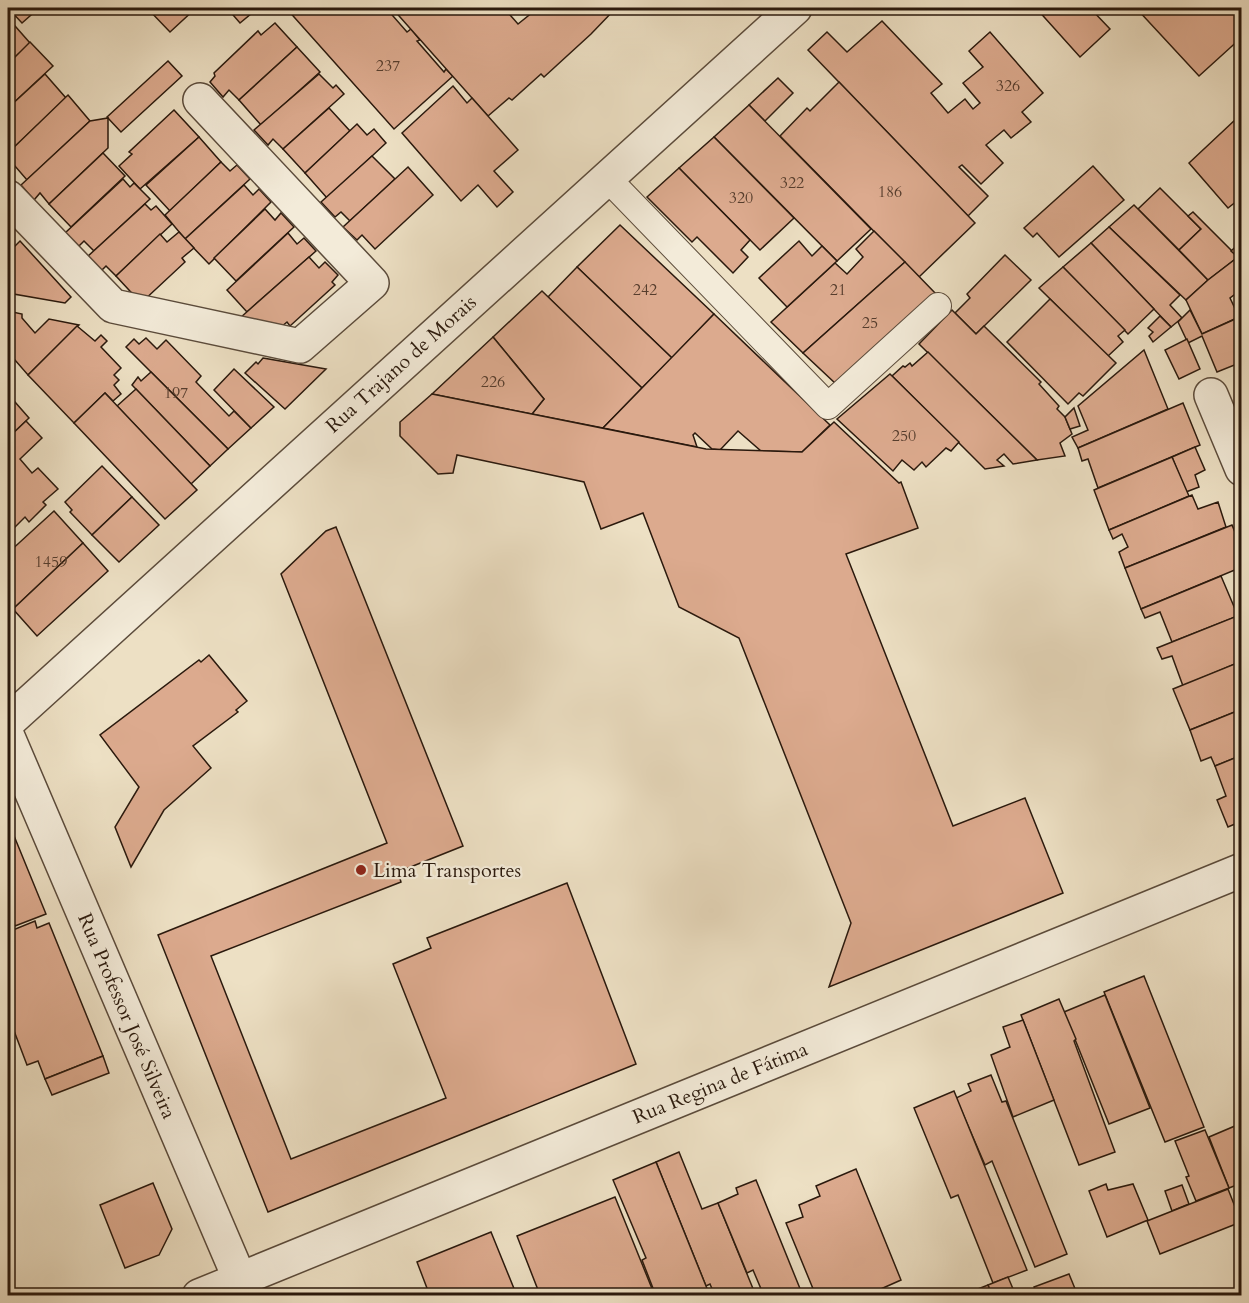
<svg xmlns="http://www.w3.org/2000/svg" width="1249" height="1303" viewBox="0 0 1249 1303" font-family="Cardo,serif">
<style>
.building{fill:#dcaa8e;stroke:#2a190d;stroke-width:1.5}
.lines{fill:none;stroke-linecap:round;stroke-linejoin:round}
.lane-casing{stroke:#5b4b3b;stroke-width:28}
.street-casing{stroke:#5b4b3b;stroke-width:36}
.lane{stroke:#f3ebd9;stroke-width:26}
.street{stroke:#f3ebd9;stroke-width:33}
.poi-dot{fill:#8f2418;stroke:#f3ebd9;stroke-width:2}
.labels{text-anchor:middle;dominant-baseline:central;stroke-width:4.5;stroke-linejoin:round;paint-order:stroke}
.number-label{font-size:16px;fill:#563d2d}
.street-label{font-size:20px;fill:#2a190d;stroke:#f3ebd9}
.poi-label{font-size:20px;fill:#2a190d;stroke:#f3ebd9;text-anchor:start}
</style>
<rect width="100%" height="100%" fill="#ede0c4"/>
<filter id="stains"><feTurbulence type="fractalNoise" baseFrequency=".00333" numOctaves="4"/><feColorMatrix values="0 0 0 0 .2 0 0 0 0 .09 0 0 0 0 .02 0 0 0 .5 -.17"/></filter>
<radialGradient id="worn" r=".72"><stop offset=".6" stop-color="#630" stop-opacity="0"/><stop offset="1" stop-color="#630" stop-opacity=".3"/></radialGradient>
<g class="building">
<polygon points="8,8 39,8 22,23"/>
<polygon points="147,8 196,8 170,32"/>
<polygon points="227,8 258,8 240,23"/>
<polygon points="286,8 386,8 407,32 411,29 420,40 417,41 444,72 446,69 453,76 394,129"/>
<polygon points="392,8 504,8 518,24 538,8 616,8 591,34 544,77 541,74 512,100 509,98 488,116"/>
<polygon points="1036,8 1090,8 1110,29 1080,57"/>
<polygon points="1136,8 1242,8 1242,37 1199,76"/>
<polygon points="8,18 30,43 8,64"/>
<polygon points="882,21 942,84 931,93 948,113 965,99 973,109 980,103 963,83 983,67 969,51 990,32 1043,93 1022,112 1031,122 1011,138 1004,130 986,145 1003,163 981,184 962,165 959,167 988,196 968,216 808,50 827,32 847,52"/>
<polygon points="275,23 297,47 239,100 229,90 223,97 210,82 215,76 214,73 258,31 261,35"/>
<polygon points="30,42 53,66 8,108 8,64"/>
<polygon points="297,47 320,72 261,125 239,100"/>
<polygon points="168,61 182,76 121,132 107,117"/>
<polygon points="45,74 66,98 8,153 8,108"/>
<polygon points="319,74 333,88 336,85 344,94 283,149 273,139 268,145 254,130"/>
<polygon points="778,78 793,93 765,121 749,105"/>
<polygon points="839,82 975,223 919,277 780,136 807,108 810,111"/>
<polygon points="453,86 467,103 472,98 518,150 494,171 513,192 497,207 478,185 461,201 402,133"/>
<polygon points="68,95 90,121 27,180 8,158 8,153"/>
<polygon points="749,105 871,229 837,261 714,137"/>
<polygon points="329,108 350,131 305,173 283,149"/>
<polygon points="174,110 199,137 140,189 119,166 132,154 129,152"/>
<polygon points="108,118 108,148 49,204 40,193 34,200 21,185 90,121"/>
<polygon points="1236,119 1242,125 1242,197 1228,208 1189,163"/>
<polygon points="357,124 367,135 374,129 386,143 327,198 305,173"/>
<polygon points="199,137 221,162 170,211 146,185"/>
<polygon points="714,137 794,218 760,250 679,168"/>
<polygon points="103,153 125,176 71,227 49,204"/>
<polygon points="372,156 395,179 350,221 341,212 335,217 321,202"/>
<polygon points="221,162 230,171 237,165 250,179 185,239 165,215"/>
<polygon points="1093,166 1124,200 1059,257 1037,233 1033,237 1024,228"/>
<polygon points="408,167 433,195 375,249 362,235 357,240 343,227"/>
<polygon points="679,168 750,240 741,250 748,257 733,273 697,237 692,242 647,197"/>
<polygon points="123,179 130,187 134,183 150,199 94,251 84,241 78,247 65,233"/>
<polygon points="244,185 253,195 259,189 271,202 209,264 185,239"/>
<polygon points="1160,188 1201,229 1179,250 1138,209"/>
<polygon points="145,204 151,210 156,206 172,224 116,276 106,266 101,271 87,257"/>
<polygon points="1134,205 1208,280 1186,300 1109,227"/>
<polygon points="265,209 275,220 281,213 294,227 236,281 214,258"/>
<polygon points="1193,212 1238,257 1208,280 1179,250 1201,229 1188,216"/>
<polygon points="620,225 714,314 672,358 577,267"/>
<polygon points="1109,227 1180,295 1170,305 1182,318 1171,327 1091,243"/>
<polygon points="874,231 905,262 803,353 771,322 835,263 847,274 863,257 856,249"/>
<polygon points="179,232 194,248 182,258 185,262 141,303 116,276 160,234 167,242"/>
<polygon points="288,233 297,244 304,238 316,251 247,312 227,290"/>
<polygon points="20,241 71,297 65,303 8,293 8,253"/>
<polygon points="799,241 812,256 822,246 837,261 787,307 759,278"/>
<polygon points="1242,241 1242,261 1231,251"/>
<polygon points="1091,243 1154,309 1128,334 1063,267"/>
<polygon points="1005,255 1031,280 976,334 955,313 970,298 967,294"/>
<polygon points="309,257 319,268 325,262 338,275 332,282 335,285 290,326 287,322 281,327 240,318"/>
<polygon points="1238,257 1242,261 1242,289 1230,298 1239,317 1202,334 1186,300 1208,280"/>
<polygon points="905,262 936,294 836,384 803,353"/>
<polygon points="577,267 672,358 642,388 548,297"/>
<polygon points="1063,267 1125,330 1118,336 1123,342 1108,356 1039,288"/>
<polygon points="542,291 642,388 603,428 532,414 544,399 493,337"/>
<polygon points="1050,299 1116,363 1083,396 1079,393 1068,404 1007,342"/>
<polygon points="952,310 976,334 984,326 1041,382 1039,384 1059,406 1057,409 1065,417 1072,434 1060,443 1065,456 1037,460 919,344"/>
<polygon points="1190,310 1202,334 1242,316 1242,362 1217,372 1202,336 1188,343 1178,322"/>
<polygon points="8,311 22,314 22,318 35,333 49,319 79,325 28,375 8,352"/>
<polygon points="714,314 830,425 802,452 761,451 738,431 720,450 712,449 695,433 693,435 697,447 603,428"/>
<polygon points="1160,316 1171,327 1153,342 1149,336 1153,332 1148,328"/>
<polygon points="77,326 95,341 101,335 107,341 101,347 121,368 114,375 119,380 114,385 121,394 113,401 105,393 74,423 28,375"/>
<polygon points="493,337 544,399 532,414 432,394"/>
<polygon points="146,338 157,349 166,340 201,376 196,382 229,416 234,411 251,428 228,449 126,347 134,339 139,344"/>
<polygon points="1187,339 1200,369 1179,379 1165,350"/>
<polygon points="1144,350 1168,409 1078,448 1072,437 1088,430 1078,406"/>
<polygon points="928,352 969,393 1037,460 1013,464 1004,454 997,460 1004,466 985,469 892,376 903,366 905,367 910,363 912,366"/>
<polygon points="263,358 326,369 285,409 245,373 256,362 258,364"/>
<polygon points="234,369 274,407 251,428 214,390"/>
<polygon points="151,372 228,449 210,466 132,385 138,377 141,381"/>
<polygon points="890,374 959,442 951,451 946,448 926,467 922,462 914,470 902,460 893,471 837,419"/>
<polygon points="136,389 210,466 191,484 117,406"/>
<polygon points="105,393 197,490 165,519 74,423"/>
<polygon points="8,394 29,418 8,438"/>
<polygon points="432,394 706,449 802,452 834,422 899,483 901,482 918,528 846,554 953,826 1025,798 1063,893 829,987 851,923 739,638 679,607 643,513 601,529 584,482 457,455 453,473 438,474 400,436 400,422"/>
<polygon points="1183,403 1200,445 1098,488 1088,459 1082,461 1078,448"/>
<polygon points="1074,408 1080,426 1070,429 1065,417"/>
<polygon points="26,421 42,438 20,459 32,473 38,468 58,489 43,502 46,505 29,522 25,517 8,534 8,438"/>
<polygon points="1195,447 1205,470 1195,475 1199,487 1186,492 1172,457"/>
<polygon points="1172,457 1189,496 1109,530 1094,490"/>
<polygon points="102,466 132,497 92,535 70,512 72,510 65,502"/>
<polygon points="1192,495 1198,509 1218,502 1226,527 1125,568 1119,552 1128,547 1122,534 1113,539 1109,530"/>
<polygon points="132,497 159,525 119,562 92,535"/>
<polygon points="54,511 83,543 13,609 8,603 8,553"/>
<polygon points="1232,525 1242,549 1242,567 1141,609 1125,568"/>
<polygon points="336,527 463,846 398,872 401,882 211,956 291,1159 446,1098 393,964 431,948 427,938 567,883 636,1064 268,1212 158,935 387,843 281,574 326,531"/>
<polygon points="83,543 108,571 37,636 13,609"/>
<polygon points="1221,576 1238,616 1172,642 1160,612 1145,618 1141,609"/>
<polygon points="1242,614 1242,661 1183,686 1172,656 1162,659 1157,648"/>
<polygon points="209,655 247,701 236,710 238,712 193,746 211,768 164,810 131,867 115,827 139,787 100,735 199,660 201,662"/>
<polygon points="1242,661 1242,709 1190,730 1173,689"/>
<polygon points="1242,709 1242,755 1215,766 1211,757 1201,761 1190,730"/>
<polygon points="1242,755 1242,821 1228,827 1217,800 1226,796 1215,766"/>
<polygon points="8,825 10,826 46,914 15,926 8,907"/>
<polygon points="35,921 37,928 49,923 103,1056 45,1079 38,1061 27,1065 8,1015 8,996 11,994 8,984 8,932"/>
<polygon points="1144,976 1204,1127 1165,1142 1104,992"/>
<polygon points="1105,995 1150,1108 1109,1124 1064,1012"/>
<polygon points="1059,999 1076,1039 1074,1041 1115,1152 1079,1165 1021,1015"/>
<polygon points="1023,1020 1054,1100 1013,1117 991,1055 1010,1047 1003,1027"/>
<polygon points="103,1056 109,1073 52,1095 45,1079"/>
<polygon points="991,1075 1002,1102 1006,1101 1067,1254 1035,1267 992,1161 985,1165 956,1098 971,1091 968,1084"/>
<polygon points="954,1091 1027,1270 993,1283 958,1195 951,1198 914,1108"/>
<polygon points="1242,1123 1242,1183 1229,1188 1209,1137"/>
<polygon points="1205,1130 1229,1188 1196,1201 1186,1177 1189,1176 1175,1141"/>
<polygon points="679,1152 702,1209 718,1203 756,1296 715,1296 710,1284 706,1286 656,1162"/>
<polygon points="656,1162 706,1286 710,1296 656,1296 642,1260 646,1258 613,1180"/>
<polygon points="856,1169 901,1280 865,1296 816,1296 786,1223 803,1217 799,1205 820,1196 816,1186"/>
<polygon points="756,1180 803,1296 764,1296 753,1270 747,1273 718,1203 738,1194 736,1188"/>
<polygon points="153,1183 172,1229 159,1255 125,1268 100,1205"/>
<polygon points="1106,1184 1108,1190 1133,1184 1148,1220 1107,1237 1089,1191"/>
<polygon points="1182,1185 1189,1204 1172,1211 1165,1191"/>
<polygon points="1228,1189 1241,1222 1160,1254 1147,1221"/>
<polygon points="615,1197 655,1296 526,1296 538,1290 517,1236"/>
<polygon points="491,1232 517,1296 430,1296 417,1262"/>
<polygon points="1069,1274 1078,1296 1037,1296 1034,1287"/>
<polygon points="1008,1277 1016,1296 992,1296 988,1285"/>
<polygon points="988,1285 992,1296 960,1296"/>
</g>
<g class="lines">
<g class="lane-casing">
<polyline id="lane" points="607,178 828,406 938,306"/>
</g>
<g class="street-casing">
<g id="street">
<polyline points="8,197 113,306 300,346 372,283 200,100"/>
<polyline points="1211,395 1242,469"/>
<polyline points="8,722 795,8"/>
<polyline points="8,737 247,1296"/>
<polyline points="199,1296 1242,870"/>
</g>
</g>
<use href="#lane" class="lane"/>
<use href="#street" class="street"/>
</g>
<circle class="poi-dot" cx="361" cy="870" r="6"/>
<g class="labels">
<g class="number-label">
<text x="388" y="66">237</text>
<text x="1008" y="86">326</text>
<text x="792" y="183">322</text>
<text x="890" y="192">186</text>
<text x="741" y="198">320</text>
<text x="645" y="290">242</text>
<text x="838" y="290">21</text>
<text x="870" y="323">25</text>
<text x="493" y="382">226</text>
<text x="176" y="393">197</text>
<text x="904" y="436">250</text>
<text x="51" y="562">1459</text>
</g>
<g class="street-label">
<text transform="translate(401 364) rotate(-42)">Rua Trajano de Morais</text>
<text transform="translate(127 1016) rotate(67)">Rua Professor José Silveira</text>
<text transform="translate(720 1083) rotate(-22)">Rua Regina de Fátima</text>
</g>
<g class="poi-label">
<text x="373" y="870">Lima Transportes</text>
</g>
</g>
<rect width="1249" height="1303" fill="none" stroke="#ede0c4" stroke-width="30"/>
<rect x="9" y="9" width="1231" height="1285" fill="none" stroke="#2a190d" stroke-width="3"/>
<rect x="15" y="15" width="1219" height="1273" fill="none" stroke="#2a190d" stroke-width="1.5"/>
<rect width="100%" height="100%" filter="url(#stains)"/>
<rect width="100%" height="100%" fill="url(#worn)"/>
</svg>
